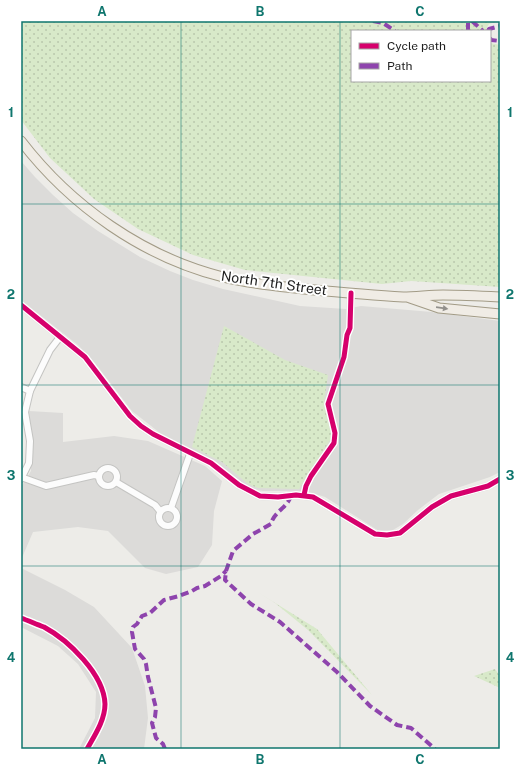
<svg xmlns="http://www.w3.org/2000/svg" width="521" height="770" viewBox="0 0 521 770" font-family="'Public Sans',sans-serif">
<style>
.residential{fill:#dcdbd9}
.grass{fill:url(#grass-dots)}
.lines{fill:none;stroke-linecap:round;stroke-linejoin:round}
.minor-casing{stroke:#c4c4c2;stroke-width:8}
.primary-casing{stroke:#a29b86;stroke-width:11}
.minor{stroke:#fcfcfc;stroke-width:6}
.primary{stroke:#f0ece5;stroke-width:9}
.quiet{stroke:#8e44ad;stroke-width:4;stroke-dasharray:8 4;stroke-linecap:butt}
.cycleway-casing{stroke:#fff;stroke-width:8}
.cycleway{stroke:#d6006c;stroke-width:5}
.oneway{fill:#92908c}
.grid{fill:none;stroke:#0f766e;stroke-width:1;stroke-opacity:0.55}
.labels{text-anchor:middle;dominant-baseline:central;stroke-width:4;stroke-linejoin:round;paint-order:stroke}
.street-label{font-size:14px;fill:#1f1f1f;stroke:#fff}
.neatline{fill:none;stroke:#0f766e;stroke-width:1.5}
.grid-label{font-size:13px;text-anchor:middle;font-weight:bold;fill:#0f766e}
</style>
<defs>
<pattern id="grass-dots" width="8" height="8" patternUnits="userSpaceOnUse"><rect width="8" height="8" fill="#d8e9c9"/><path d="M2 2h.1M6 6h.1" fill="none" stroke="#b9c7ac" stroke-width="1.8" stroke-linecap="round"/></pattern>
</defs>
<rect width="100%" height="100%" fill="#edece8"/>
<g class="residential">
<polygon points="21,161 35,177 53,195 73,213 98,231 140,257 170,271 193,280 223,289 300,306 346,309 361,306 432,312 500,321 500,472 490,477 439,494 418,510 403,524 393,530 379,531 325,497 312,493 302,491 263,491 251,489 217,464 201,454 160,433 132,411 95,363 78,345 21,300"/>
<polygon points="29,411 63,413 63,442 114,436 148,441 205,466 222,481 214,511 212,545 198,567 166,574 145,568 108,531 78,527 33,532 21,560 21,487 31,471"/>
<polygon points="21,568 65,590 94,607 132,648 145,686 148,718 144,749 79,749 95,718 96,692 78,664 58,646 21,627"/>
</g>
<g class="grass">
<polygon points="21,21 499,21 489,24 485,31 352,31 352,81 490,81 490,43 500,45 500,287 411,281 382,284 245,270 193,255 138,229 94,199 50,158 21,120"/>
<polygon points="224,326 285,360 328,375 324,402 332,437 299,489 258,488 248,484 222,462 192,447"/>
<polygon points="256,591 317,629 372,695 308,630 275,603"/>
<polygon points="495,669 500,676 500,688 474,676"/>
</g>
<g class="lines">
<g class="minor-casing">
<g id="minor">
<polyline points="21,305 85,357 130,416 141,426 153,434 211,463 239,485 260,496 278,497 296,495 313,497 375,534 387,535 400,533 432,507 451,496 488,486 500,479"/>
<polyline points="21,387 30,391"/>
<circle cx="108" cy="477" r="9"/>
<polyline points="21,477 46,486 94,475 99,476"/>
<polyline points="21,479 29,463 30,441 25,412 30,391 50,350 60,337"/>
<polyline points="116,482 155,505 160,511"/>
<polyline points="304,495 306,486 311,476 334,443 335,433 328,404 344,357 347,335 350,328 351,293"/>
<circle cx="168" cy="517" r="9"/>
<polyline points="171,508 190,454"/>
<path d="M21 618C29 621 36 624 44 627 68 640 104 674 105 704 105 720 95 735 87 749"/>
</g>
</g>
<g class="primary-casing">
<g id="primary">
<path d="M21 141C71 206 143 257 223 277 250 284 277 286 304 289 337 292 370 295 403 297 416 297 430 295 443 295 462 295 481 296 500 297"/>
<polyline points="410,298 439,308 500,314"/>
</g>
</g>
<use href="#minor" class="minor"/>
<use href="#primary" class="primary"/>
<g class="quiet">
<polyline points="373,21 383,23 395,31"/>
<polyline points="472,21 483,31"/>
<polyline points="468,31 468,21"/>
<polyline points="488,31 489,29 500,26"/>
<polyline points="490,38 491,40 500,41"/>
<path d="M291 495C288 508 274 511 271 524L253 534 233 551 226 571 225 580 251 604 280 622 337 672 370 706 397 725 411 728 435 749"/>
<polyline points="165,749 163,744 156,738 152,723 155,717 156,708 148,677 146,664 144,659 135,649 132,632 133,627 137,624 142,616 150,613 164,600 179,596 192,591 197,588 205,586 221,576 226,571"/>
</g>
<g class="cycleway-casing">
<g id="cycleway">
<polyline points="21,305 85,357 130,416 141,426 153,434 211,463 239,485 260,496 278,497 296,495 313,497 375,534 387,535 400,533 432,507 451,496 488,486 500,479"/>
<polyline points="304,495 306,486 311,476 334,443 335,433 328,404 344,357 347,335 350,328 351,293"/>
<path d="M21 618C29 621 36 624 44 627 68 640 104 674 105 704 105 720 95 735 87 749"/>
</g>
</g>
<use href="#cycleway" class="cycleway"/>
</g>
<defs><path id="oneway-solid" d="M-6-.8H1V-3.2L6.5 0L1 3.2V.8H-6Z"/></defs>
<use class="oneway" href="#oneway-solid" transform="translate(442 308) rotate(8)"/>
<path class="grid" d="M181 21V749M340 21V749M21 204H500M21 385H500M21 566H500"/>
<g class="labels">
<g class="street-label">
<text transform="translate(274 283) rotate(8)">North 7th Street</text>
</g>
</g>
<rect width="521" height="770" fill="none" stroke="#ffffff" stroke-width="44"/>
<rect x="351" y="30" width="140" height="52" fill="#ffffff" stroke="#a5a5a5"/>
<rect x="359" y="43" width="20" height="6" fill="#d6006c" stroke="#a5a5a5"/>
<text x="387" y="50" font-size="12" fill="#1f1f1f">Cycle path</text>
<rect x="359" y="63" width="20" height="6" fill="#8e44ad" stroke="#a5a5a5"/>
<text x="387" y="70" font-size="12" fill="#1f1f1f">Path</text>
<rect x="22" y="22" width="477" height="726" class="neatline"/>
<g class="grid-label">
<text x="102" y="16">A</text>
<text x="260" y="16">B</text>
<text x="420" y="16">C</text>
<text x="11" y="117">1</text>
<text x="510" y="117">1</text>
<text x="11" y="299">2</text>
<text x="510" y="299">2</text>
<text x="11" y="480">3</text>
<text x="510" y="480">3</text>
<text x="11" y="662">4</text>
<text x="510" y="662">4</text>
<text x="102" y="764">A</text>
<text x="260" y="764">B</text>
<text x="420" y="764">C</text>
</g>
</svg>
